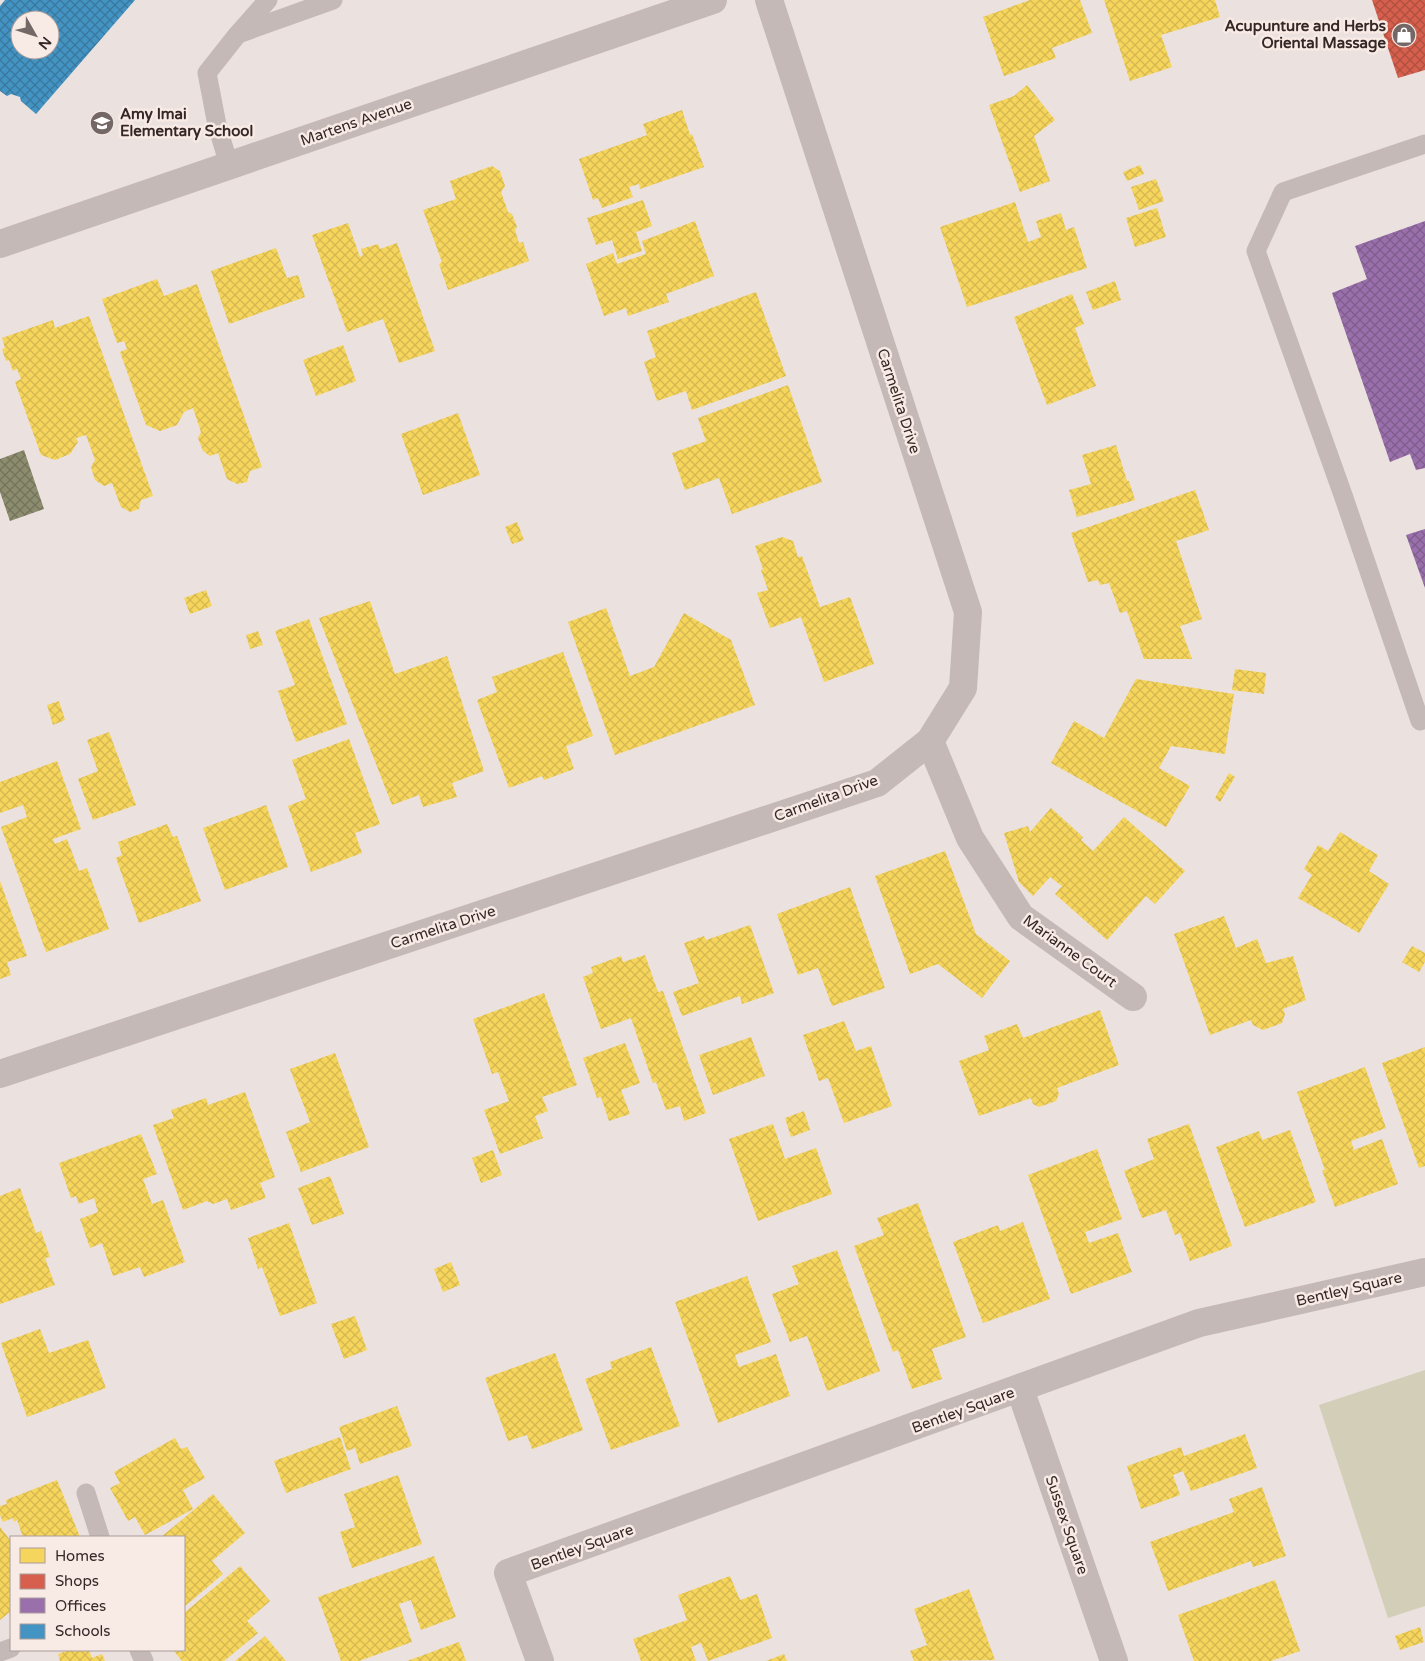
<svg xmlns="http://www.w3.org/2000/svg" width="1425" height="1661" viewBox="0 0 1425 1661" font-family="'Varela Round',sans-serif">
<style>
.pitch{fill:#d2ceb8}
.homes{fill:url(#homes-cross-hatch)}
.shops{fill:url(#shops-cross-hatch)}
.offices{fill:url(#offices-cross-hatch)}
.schools{fill:url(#schools-cross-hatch);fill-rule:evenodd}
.industry{fill:url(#industry-cross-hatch)}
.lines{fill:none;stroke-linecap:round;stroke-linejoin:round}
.lane{stroke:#c4b9b7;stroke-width:19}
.street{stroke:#c4b9b7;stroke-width:28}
.labels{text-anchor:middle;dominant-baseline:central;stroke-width:5;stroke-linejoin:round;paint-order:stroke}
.poi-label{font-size:15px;font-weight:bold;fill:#342726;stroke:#f8eae5;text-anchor:end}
.street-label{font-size:15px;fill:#342726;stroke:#f8eae5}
</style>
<defs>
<pattern id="homes-cross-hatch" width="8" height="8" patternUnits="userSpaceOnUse" patternTransform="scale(1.25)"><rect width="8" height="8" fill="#f6d55c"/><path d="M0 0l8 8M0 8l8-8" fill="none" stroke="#d4b750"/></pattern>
<pattern id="shops-cross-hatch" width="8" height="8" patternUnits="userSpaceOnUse" patternTransform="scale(1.25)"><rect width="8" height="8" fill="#d6604d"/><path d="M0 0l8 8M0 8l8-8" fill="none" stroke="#ae4f40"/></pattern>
<pattern id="offices-cross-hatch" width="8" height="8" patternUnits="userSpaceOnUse" patternTransform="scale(1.25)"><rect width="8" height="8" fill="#9970ab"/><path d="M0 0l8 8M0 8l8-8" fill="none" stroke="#7e5c8b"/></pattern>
<pattern id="schools-cross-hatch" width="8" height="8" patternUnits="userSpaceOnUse" patternTransform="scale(1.25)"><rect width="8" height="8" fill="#4393c3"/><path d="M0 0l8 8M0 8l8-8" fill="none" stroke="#39789e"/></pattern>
<pattern id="industry-cross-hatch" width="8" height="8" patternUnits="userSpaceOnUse" patternTransform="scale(1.25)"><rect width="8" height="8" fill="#8c8c6e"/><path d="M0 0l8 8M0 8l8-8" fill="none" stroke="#73725a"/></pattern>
</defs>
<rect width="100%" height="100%" fill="#ebe1de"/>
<polygon class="pitch" points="1425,1370 1425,1606 1388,1618 1319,1405"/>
<g class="homes">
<polygon points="1030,0 1080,0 1092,33 1052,48 1056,58 1004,76 983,17"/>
<polygon points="1104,0 1215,0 1220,17 1161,35 1172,67 1130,81"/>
<polygon points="1027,85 1055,120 1034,136 1050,181 1020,192 989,105 1014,96"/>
<polygon points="682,110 690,135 692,134 704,167 640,189 639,184 629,187 633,197 602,208 598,198 593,200 579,159 647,135 643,124"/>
<polygon points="1140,165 1144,174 1127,181 1123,172"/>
<polygon points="492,166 500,171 505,186 501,192 508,212 512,214 517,227 515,230 519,243 523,242 529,261 448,290 439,264 442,262 423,210 456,199 450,181"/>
<polygon points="1156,179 1164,201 1139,210 1131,187"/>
<polygon points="643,200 652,226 636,232 642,251 618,259 612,240 596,245 587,218"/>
<polygon points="1015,202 1028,242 1041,237 1036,221 1061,213 1066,230 1074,227 1087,268 967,307 940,227"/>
<polygon points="1157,208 1166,237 1135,247 1126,218"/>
<polygon points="695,221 714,276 666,294 669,302 628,316 626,308 604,316 586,264 613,253 617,264 646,254 642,241"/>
<polygon points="348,223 360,257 363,255 361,249 378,244 380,249 397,243 435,351 399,363 383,319 347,332 312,235"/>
<polygon points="276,248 287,278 298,275 305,297 229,324 211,271"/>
<polygon points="157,279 164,296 197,284 262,467 250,471 247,482 237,484 227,479 218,453 210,456 203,451 198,438 201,432 193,408 184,412 177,425 160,431 146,425 120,352 127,349 124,341 117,343 102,299"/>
<polygon points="1115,281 1121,300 1093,310 1086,292"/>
<polygon points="756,292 786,376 692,410 686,391 657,401 644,362 656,357 647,331"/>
<polygon points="1072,294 1084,324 1075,328 1096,386 1047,405 1014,317"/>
<polygon points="89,316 153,496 141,500 139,509 130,512 121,507 112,483 104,486 95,480 91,467 95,460 86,435 76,438 78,442 70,454 55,460 41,455 15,382 21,379 17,369 13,371 9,360 6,361 2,349 5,348 2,338 53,320 55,328"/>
<polygon points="343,345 356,381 316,396 303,360"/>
<polygon points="788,385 822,482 732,514 719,478 685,490 672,453 706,441 698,418"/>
<polygon points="458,413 480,475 423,495 401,434"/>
<polygon points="1116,445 1127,481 1129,481 1135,500 1077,517 1069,490 1091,484 1082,455"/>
<polygon points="1195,490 1209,530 1176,541 1202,619 1180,626 1192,659 1144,659 1127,611 1120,613 1109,583 1100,585 1098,580 1088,582 1071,533"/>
<polygon points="517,522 524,540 512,544 505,527"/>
<polygon points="782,537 793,541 798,557 802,556 820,607 850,597 874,664 824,682 801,617 770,628 757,593 768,590 761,570 763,569 755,546"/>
<polygon points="206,590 212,606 190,614 184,598"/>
<polygon points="370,601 395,674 447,656 484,771 452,783 457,797 423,807 419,795 392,805 319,618"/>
<polygon points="606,608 630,676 654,667 684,613 731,640 755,705 615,755 568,622"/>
<polygon points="309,619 347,724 296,742 278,691 295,685 275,631"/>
<polygon points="258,631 263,645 250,649 246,635"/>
<polygon points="563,652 593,736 566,746 574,769 544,780 542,776 509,788 477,700 497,692 492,677"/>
<polygon points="1235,669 1266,673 1264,694 1232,690"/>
<polygon points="1136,679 1234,694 1225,754 1171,746 1159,768 1190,786 1166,827 1051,763 1074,721 1104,738"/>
<polygon points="59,701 65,720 53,725 47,705"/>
<polygon points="109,732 136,805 93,820 78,779 98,771 87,740"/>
<polygon points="349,739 380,824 355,833 362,853 311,872 288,806 306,799 292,760"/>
<polygon points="57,761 81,829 53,839 55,844 67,839 79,871 87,868 109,929 46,952 1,827 27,817 23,805 0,813 0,782"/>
<polygon points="1229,773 1235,777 1220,802 1215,798"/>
<polygon points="266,805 288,867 225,890 203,828"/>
<polygon points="1051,808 1083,837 1081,840 1093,851 1124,817 1185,871 1155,904 1146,896 1107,940 1055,894 1062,886 1050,877 1033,896 1019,882 1004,833 1028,826 1030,832"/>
<polygon points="167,824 173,837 177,836 201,901 139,923 116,858 122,855 118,842"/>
<polygon points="1340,832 1378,855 1369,871 1389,884 1359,933 1298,898 1312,875 1304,869 1318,845 1328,851"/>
<polygon points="945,851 976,934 1010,961 982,998 938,964 910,974 875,876"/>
<polygon points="0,881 27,956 7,962 11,975 0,979"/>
<polygon points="850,887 885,988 832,1006 818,968 798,975 777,914"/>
<polygon points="1224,916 1236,948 1257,939 1266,963 1293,956 1306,1000 1283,1009 1285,1014 1282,1023 1263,1030 1253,1025 1251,1020 1210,1035 1174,934"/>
<polygon points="750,925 774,993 742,1004 740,996 682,1016 673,992 699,983 684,943 704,936 706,940"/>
<polygon points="1412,946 1425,953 1425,962 1419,972 1402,962"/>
<polygon points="645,955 658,992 663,991 706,1113 684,1121 680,1106 666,1110 656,1082 653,1083 631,1018 601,1029 583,977 593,973 591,967 621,956 623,962"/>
<polygon points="544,993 577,1085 542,1097 548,1111 535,1116 543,1138 500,1154 484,1110 509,1101 498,1072 492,1074 473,1019"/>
<polygon points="1100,1010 1119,1065 1057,1088 1059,1094 1056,1101 1039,1107 1033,1104 1031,1098 979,1116 959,1061 989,1050 984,1036 1017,1024 1023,1038"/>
<polygon points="844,1021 856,1051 871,1046 892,1106 844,1123 828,1078 819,1081 803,1035"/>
<polygon points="751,1037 765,1076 713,1095 699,1055"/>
<polygon points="625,1043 640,1083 621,1090 630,1114 609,1121 601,1097 597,1098 583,1058"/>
<polygon points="1425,1047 1425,1166 1419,1168 1382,1063"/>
<polygon points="335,1053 369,1147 301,1172 286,1132 310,1122 290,1069"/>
<polygon points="1365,1067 1386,1128 1351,1141 1354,1150 1382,1139 1398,1184 1335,1207 1322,1170 1325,1170 1297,1092"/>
<polygon points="245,1092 275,1177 260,1183 266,1198 231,1210 227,1199 213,1204 207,1201 183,1210 153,1125 174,1118 171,1110 206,1098 208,1105"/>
<polygon points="804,1111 810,1130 791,1137 785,1118"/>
<polygon points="773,1124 785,1159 816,1148 832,1194 758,1221 729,1139"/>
<polygon points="1189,1124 1232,1246 1190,1261 1180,1233 1175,1235 1166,1210 1142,1218 1124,1171 1154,1159 1147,1139"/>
<polygon points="1290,1130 1316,1202 1245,1227 1216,1147 1259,1131 1262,1140"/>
<polygon points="141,1134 157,1174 143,1179 152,1204 163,1200 185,1262 144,1277 140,1267 113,1276 102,1243 90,1248 80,1219 98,1212 94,1198 79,1204 76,1196 71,1198 59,1163"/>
<polygon points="1097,1149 1122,1219 1085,1232 1089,1243 1118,1233 1132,1272 1071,1294 1028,1175"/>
<polygon points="493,1150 502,1175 481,1183 472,1158"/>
<polygon points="330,1176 344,1214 312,1225 298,1188"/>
<polygon points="20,1188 36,1233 41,1231 50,1257 45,1258 55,1285 0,1304 0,1196"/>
<polygon points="918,1203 966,1337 932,1349 942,1379 912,1389 898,1350 893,1352 854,1246 884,1235 877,1218"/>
<polygon points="1023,1222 1050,1299 983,1323 953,1242 998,1225 1000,1231"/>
<polygon points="289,1223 317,1303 280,1316 262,1267 258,1269 248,1238"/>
<polygon points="837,1250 880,1371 827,1391 807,1336 790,1342 772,1294 799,1284 792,1266"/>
<polygon points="451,1262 460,1285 443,1292 434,1269"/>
<polygon points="747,1276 771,1342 735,1355 739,1367 776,1354 790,1396 718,1423 675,1302"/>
<polygon points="355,1316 367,1350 344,1359 331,1324"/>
<polygon points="40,1329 49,1353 88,1340 106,1388 27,1417 1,1343"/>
<polygon points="651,1347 680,1426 611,1450 585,1379 612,1369 610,1362"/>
<polygon points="555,1353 583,1430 532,1449 527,1435 508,1441 485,1378"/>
<polygon points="397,1406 412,1446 360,1464 355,1448 347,1451 339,1427"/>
<polygon points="1245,1434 1257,1468 1191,1491 1183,1471 1173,1475 1180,1495 1141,1509 1127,1466 1181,1447 1184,1456"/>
<polygon points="340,1437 351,1469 286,1493 274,1461"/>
<polygon points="175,1438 181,1449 187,1447 205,1478 183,1490 193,1509 145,1535 135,1517 128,1521 110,1488 120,1483 114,1472"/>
<polygon points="398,1475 422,1544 352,1568 340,1532 355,1527 344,1494"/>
<polygon points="57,1480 80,1537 23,1537 17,1520 14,1522 13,1518 3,1522 0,1515 0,1506 7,1504 6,1500"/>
<polygon points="1262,1487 1286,1556 1253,1567 1251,1561 1168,1591 1150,1542 1234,1512 1229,1499"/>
<polygon points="213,1494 245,1533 212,1561 223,1574 184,1607 184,1537 161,1537"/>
<polygon points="0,1527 11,1541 11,1611 0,1620"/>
<polygon points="434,1556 456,1617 421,1630 411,1600 399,1604 412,1642 359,1661 341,1661 318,1597"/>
<polygon points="240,1566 270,1601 247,1621 258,1633 224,1661 182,1661 173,1650 184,1650 184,1613"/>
<polygon points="730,1576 740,1600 757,1594 772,1638 708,1661 701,1643 691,1647 696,1661 641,1661 633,1639 687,1620 678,1595"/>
<polygon points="1275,1580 1300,1651 1271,1661 1194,1661 1178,1615"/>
<polygon points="969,1589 995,1660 914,1661 910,1651 927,1645 914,1609"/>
<polygon points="1420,1627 1424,1642 1400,1650 1395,1636"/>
<polygon points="265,1636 286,1661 235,1661"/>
<polygon points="459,1642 466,1661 407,1661"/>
<polygon points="69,1650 89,1650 92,1658 102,1654 105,1661 60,1661 58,1654"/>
<polygon points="784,1654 787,1661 766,1661"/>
</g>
<polygon class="shops" points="1372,0 1425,0 1425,70 1398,78"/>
<g class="offices">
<polygon points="1425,221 1425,468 1416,470 1410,454 1390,462 1332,293 1367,279 1355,246"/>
<polygon points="1425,529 1425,588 1406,535"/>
</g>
<path class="schools" d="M5 0H135L36 114 21 101 20 97 11 94 7 96 0 91V6ZM20 20H50V50H20Z"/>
<polygon class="industry" points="24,450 44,509 10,521 0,492 0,459"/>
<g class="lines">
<g class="lane">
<polyline points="238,34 333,0"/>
<polyline points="1425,144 1283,192 1256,251 1343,495 1420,721 1425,719"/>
<polyline points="229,165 217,125 207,73 237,35 268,0"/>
<polyline points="86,1493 100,1537"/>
<polyline points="139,1650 144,1661"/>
<polyline points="0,1652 11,1648"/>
</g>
<g class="street">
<polyline points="0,244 713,0"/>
<polyline points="930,741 970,838 1021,917 1133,997"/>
<polyline points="0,1074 877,783 930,741 963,688 968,612 769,0"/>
<polyline points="1020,1389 1114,1661"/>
<polyline points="540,1661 508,1573 1199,1323 1425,1272"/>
</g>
</g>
<defs>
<g id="shop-disc" transform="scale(1.25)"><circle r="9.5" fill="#746866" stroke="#f8eae5"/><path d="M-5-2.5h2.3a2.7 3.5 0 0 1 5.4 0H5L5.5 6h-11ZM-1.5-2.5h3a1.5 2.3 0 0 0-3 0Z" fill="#fff"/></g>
<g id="school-disc" transform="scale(1.25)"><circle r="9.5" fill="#746866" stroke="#f8eae5"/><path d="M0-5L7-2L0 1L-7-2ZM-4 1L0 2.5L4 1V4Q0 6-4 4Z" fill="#fff"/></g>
</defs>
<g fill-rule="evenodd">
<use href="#shop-disc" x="1404" y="35"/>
<use href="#school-disc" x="102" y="123"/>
</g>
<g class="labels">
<g class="poi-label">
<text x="1386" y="26">Acupunture and Herbs<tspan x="1386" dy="17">Oriental Massage</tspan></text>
<text x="120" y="114" text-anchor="start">Amy Imai<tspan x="120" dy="17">Elementary School</tspan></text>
</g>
<g class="street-label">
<text transform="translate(356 122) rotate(-19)">Martens Avenue</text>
<text transform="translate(899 401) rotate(72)">Carmelita Drive</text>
<text transform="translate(826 798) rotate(-20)">Carmelita Drive</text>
<text transform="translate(443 927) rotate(-18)">Carmelita Drive</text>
<text transform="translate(1070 951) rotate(36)">Marianne Court</text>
<text transform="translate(1349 1289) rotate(-13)">Bentley Square</text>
<text transform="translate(963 1410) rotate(-20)">Bentley Square</text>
<text transform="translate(1067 1525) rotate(71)">Sussex Square</text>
<text transform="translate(582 1547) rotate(-20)">Bentley Square</text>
</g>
</g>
<rect x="10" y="1536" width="175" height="115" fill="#f8eae5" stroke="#aa9c99"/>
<rect x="20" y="1548" width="25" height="15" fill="#f6d55c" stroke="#aa9c99"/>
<text x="55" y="1561" font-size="15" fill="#342726">Homes</text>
<rect x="20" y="1574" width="25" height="15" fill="#d6604d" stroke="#aa9c99"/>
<text x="55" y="1586" font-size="15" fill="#342726">Shops</text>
<rect x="20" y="1598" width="25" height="15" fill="#9970ab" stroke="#aa9c99"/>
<text x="55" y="1611" font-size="15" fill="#342726">Offices</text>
<rect x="20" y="1624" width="25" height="15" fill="#4393c3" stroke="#aa9c99"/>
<text x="55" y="1636" font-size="15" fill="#342726">Schools</text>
<g transform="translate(35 35) rotate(129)"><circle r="24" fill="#f8eae5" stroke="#aa9c99"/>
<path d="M0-4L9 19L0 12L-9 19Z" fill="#746866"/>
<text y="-8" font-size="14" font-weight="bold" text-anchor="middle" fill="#342726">N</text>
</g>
</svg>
